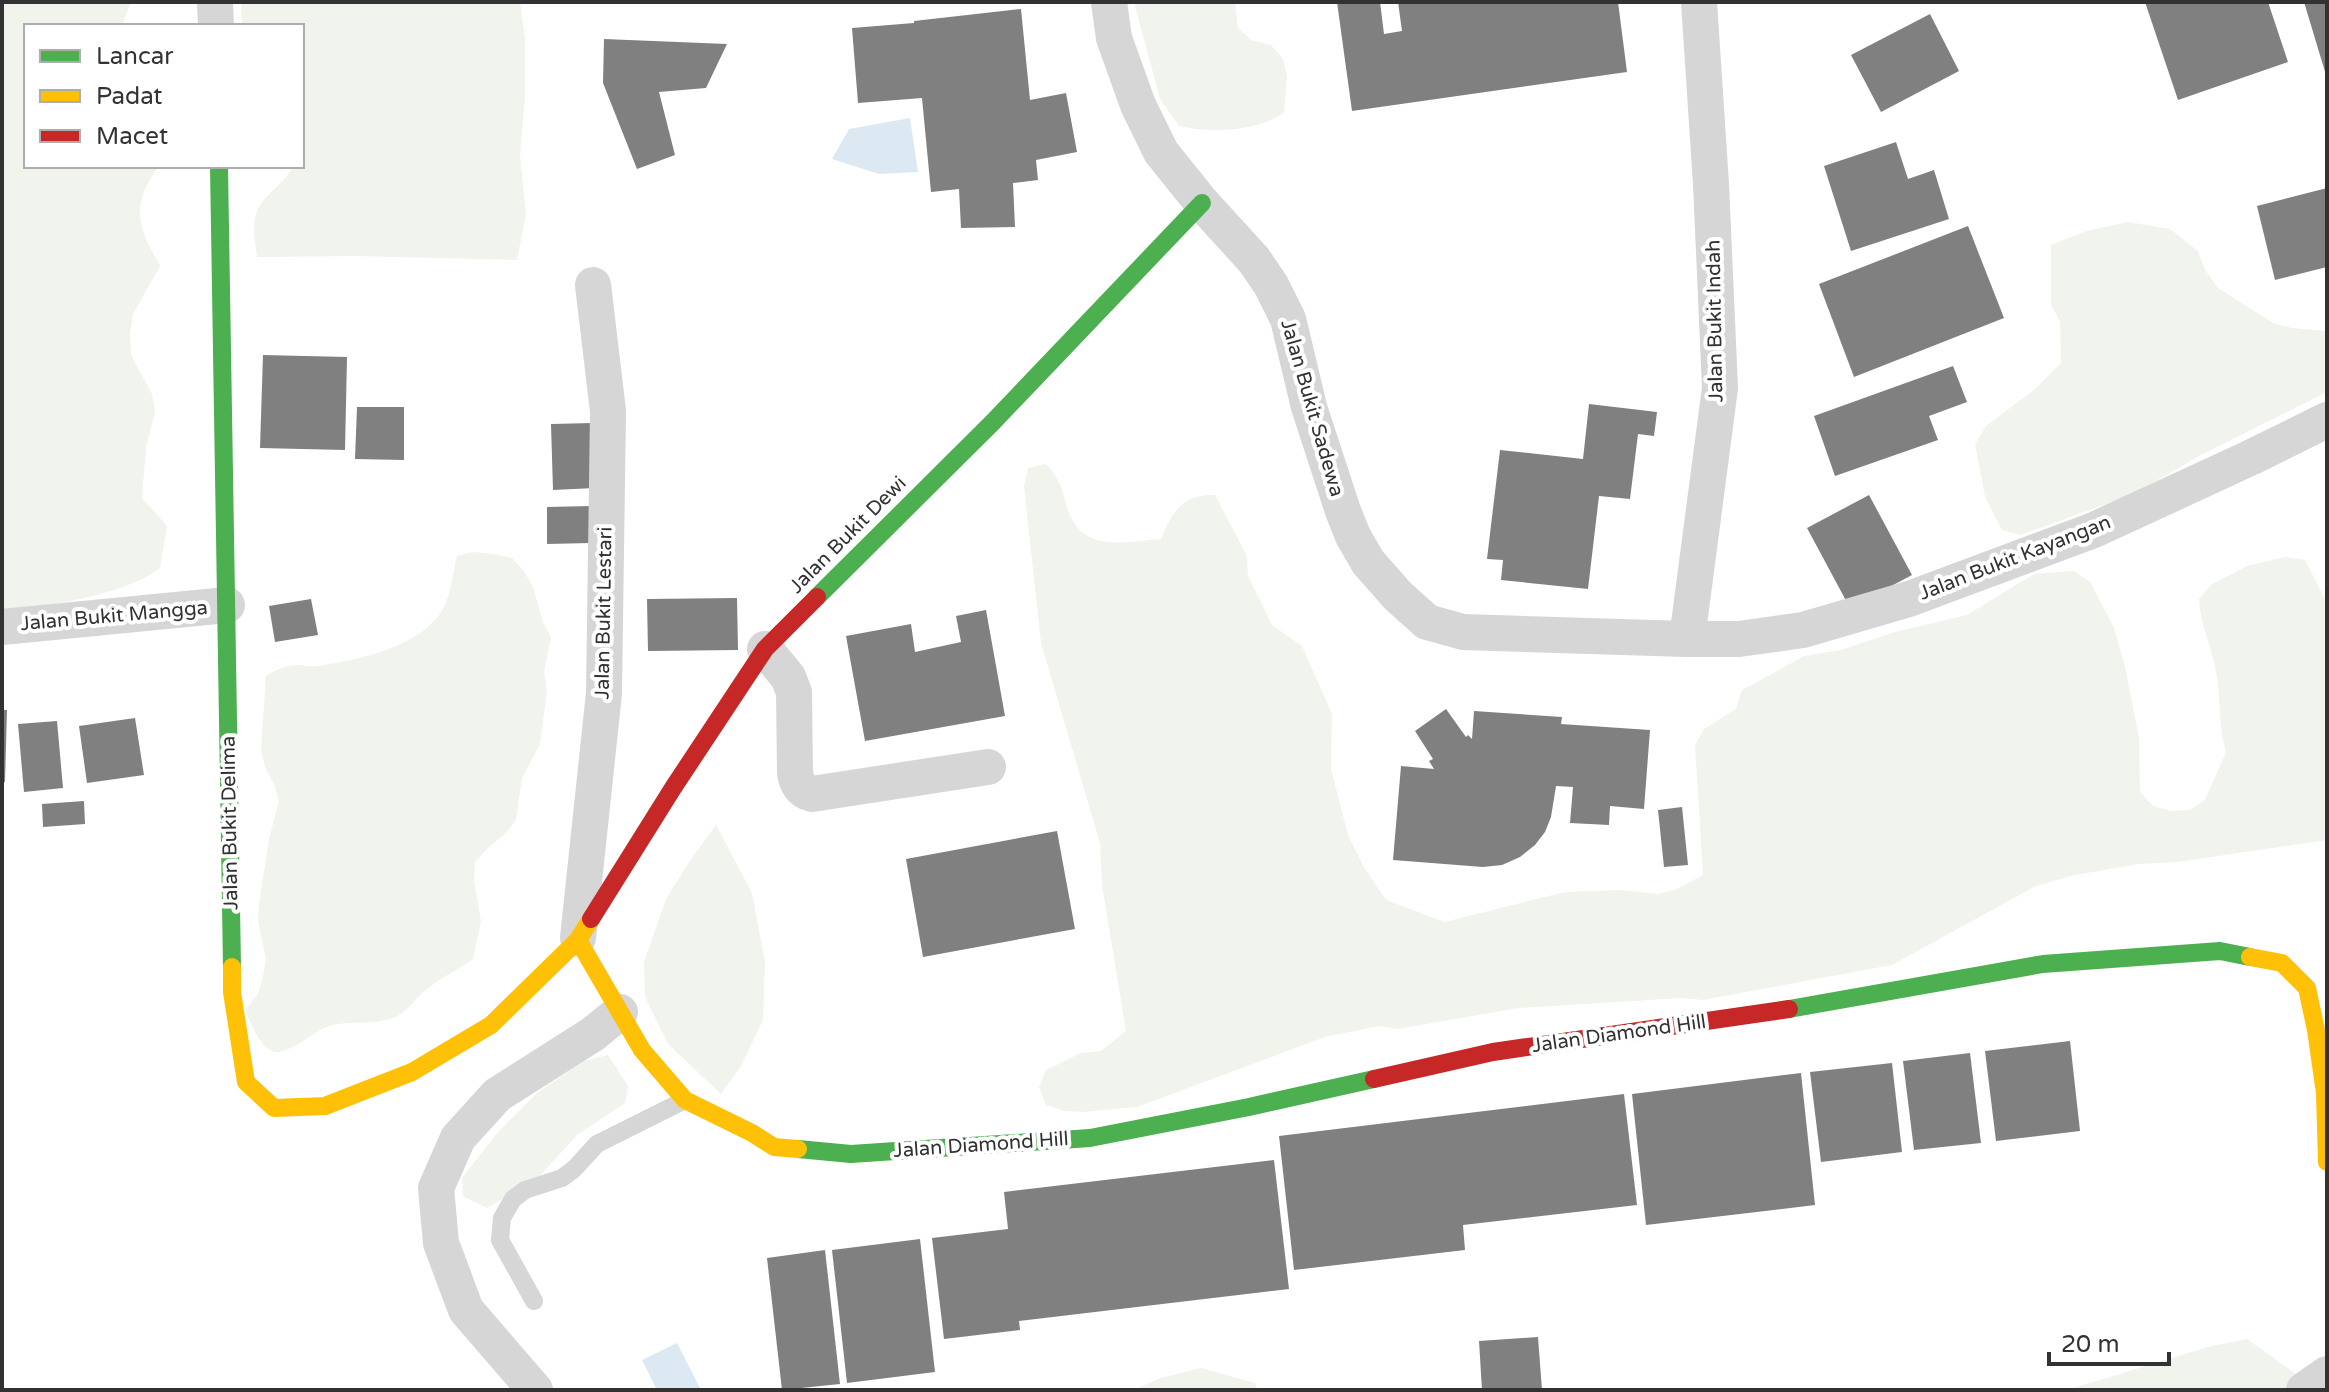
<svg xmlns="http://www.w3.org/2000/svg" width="2329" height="1392" viewBox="0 0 2329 1392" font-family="'Varela Round',sans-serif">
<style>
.green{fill:#f1f4ed}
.water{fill:#dde9f2}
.building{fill:#808080}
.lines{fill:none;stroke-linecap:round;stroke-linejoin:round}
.lane{stroke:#d6d6d6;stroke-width:18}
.street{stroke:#d6d6d6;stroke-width:36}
.fast{stroke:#4caf50;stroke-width:18}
.slow{stroke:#ffc107;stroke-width:18}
.jam{stroke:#c62828;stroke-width:18}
.labels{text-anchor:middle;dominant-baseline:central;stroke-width:8;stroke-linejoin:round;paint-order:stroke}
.street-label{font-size:20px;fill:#323232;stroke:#fff}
</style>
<rect width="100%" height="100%" fill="#fff"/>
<g class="green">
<path d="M2 2H131L122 26H26V166H159C129 206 138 227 160 266L133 314 130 334 131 355 152 394 155 412 146 447 142 498 167 526 160 568C121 597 50 604 2 613Z"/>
<path d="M241 2H520L525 39V96L520 157 526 214 517 260 353 256 257 257C256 245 252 229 255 218 259 196 284 186 293 166H302V26H242Z"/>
<path d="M1134 2H1235L1238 28 1251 40 1271 45 1283 59 1287 76 1284 113C1255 132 1212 133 1179 126L1160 99Z"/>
<polygon points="2128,222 2170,229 2198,251 2205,270 2218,288 2273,323 2292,328 2327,331 2327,392 2199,456 2134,494 2020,535 2002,530 1985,497 1975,444 1986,426 2034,390 2061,363 2060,321 2051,305 2051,245 2087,231"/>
<path d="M1046 464C1062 482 1061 488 1068 510 1082 553 1125 542 1161 539 1173 511 1182 494 1215 495L1247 556 1248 576 1272 625 1302 646 1332 714 1331 769 1348 835 1365 869 1386 900 1445 922 1565 892 1621 890 1659 894 1677 889 1703 875 1695 745 1704 729 1736 709 1742 690 1804 656 1841 650 1895 632 1967 615 2034 574 2074 571 2090 582 2114 628 2125 667 2139 738 2140 792 2153 806 2171 811 2190 810 2205 800 2226 752C2218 725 2221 699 2216 672 2212 646 2200 625 2199 599L2212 584 2247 566 2285 557 2305 560 2327 603V840L2177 862 2138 864 2070 876 2034 887 1892 965 1703 1000 1681 998 1518 1008 1398 1029 1380 1026 1328 1036 1137 1107 1083 1112 1064 1111 1046 1105 1039 1087 1046 1070 1081 1053 1101 1051 1126 1031 1102 885 1100 843 1041 643 1024 486 1028 468Z"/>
<path d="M474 552 493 554 512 558 524 571 533 587 543 622 551 638 544 672 547 691 540 744 522 778 516 820 505 834 489 847 475 862 474 881 481 921 473 959C458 970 440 978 426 990 416 998 410 1008 399 1015 375 1028 351 1018 327 1027 313 1032 286 1057 272 1051 258 1045 251 1022 245 1010L258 994 263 977 266 959 258 921 259 904 269 839 279 801 274 784 265 767 261 749 266 676C277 669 287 665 300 665 307 666 312 667 318 666 360 659 420 648 443 609 451 594 453 572 457 556Z"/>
<polygon points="716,825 752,893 765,962 763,1020 741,1066 721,1094 668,1044 645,997 644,962 666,899 689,862"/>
<polygon points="608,1055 628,1086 625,1103 577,1135 536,1180 487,1208 463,1196 462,1178 498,1132 538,1092 584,1061"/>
<polygon points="2247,1339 2318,1390 2067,1390 2208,1347"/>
<polygon points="1201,1368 1255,1383 1257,1390 1133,1390 1161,1378"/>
</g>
<g class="water">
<polygon points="910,118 918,172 879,174 832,159 849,129"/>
<polygon points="677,1343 701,1390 657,1390 642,1360"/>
</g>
<g class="building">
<polygon points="1337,2 1380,2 1384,34 1402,31 1398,2 1618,2 1627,72 1352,111"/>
<polygon points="2145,2 2268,2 2288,62 2178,100"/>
<polygon points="2304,2 2327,2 2327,74 2326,75"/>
<polygon points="1021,9 1030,100 1066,93 1077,152 1036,160 1038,180 1013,183 1015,227 961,228 959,189 931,192 922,98 858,103 852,28 914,23 914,21"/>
<polygon points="1930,14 1959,71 1881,112 1851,55"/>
<polygon points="604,39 727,44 706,88 659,92 675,155 637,169 603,83"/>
<polygon points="1896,142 1908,179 1934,170 1949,219 1851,251 1824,166"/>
<polygon points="2327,188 2327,267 2275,280 2257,206"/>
<polygon points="1968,226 2004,318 1854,377 1819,284"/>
<polygon points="263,355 347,357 345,450 260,448"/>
<polygon points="1953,366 1967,402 1929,416 1938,440 1835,476 1814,416"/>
<polygon points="1589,404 1657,412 1654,436 1638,434 1630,499 1599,496 1588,589 1501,580 1503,560 1487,559 1500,450 1583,459"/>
<polygon points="357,407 404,407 404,460 355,459"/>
<polygon points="593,423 595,488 553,490 551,424"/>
<polygon points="1869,495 1912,575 1850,608 1807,528"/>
<polygon points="591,506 591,543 547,544 547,507"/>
<polygon points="737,598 738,650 648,651 647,599"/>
<polygon points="311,599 318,635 275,642 269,606"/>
<polygon points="986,610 1005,716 865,741 846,636 911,624 915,652 961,642 956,616"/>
<polygon points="1446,709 1466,737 1468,735 1472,739 1474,711 1562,717 1561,724 1650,730 1644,809 1610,806 1609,825 1570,823 1573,787 1556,786 1551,817 1545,832 1535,845 1520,857 1502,865 1483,867 1393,860 1401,766 1434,769 1429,761 1433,759 1415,731"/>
<polygon points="2,710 7,710 5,782 2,782"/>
<polygon points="135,718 144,775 87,783 79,726"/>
<polygon points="57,721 63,788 24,792 18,724"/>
<polygon points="84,801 85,824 43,827 42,804"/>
<polygon points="1682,807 1688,865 1664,867 1658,810"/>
<polygon points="1057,831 1075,929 923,957 906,859"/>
<polygon points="2070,1041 2080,1131 1996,1141 1985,1051"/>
<polygon points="1970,1053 1981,1143 1914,1150 1903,1061"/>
<polygon points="1892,1063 1902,1152 1821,1162 1810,1072"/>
<polygon points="1801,1073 1815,1205 1646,1225 1632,1094"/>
<polygon points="1624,1094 1637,1205 1463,1225 1465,1250 1294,1270 1279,1136"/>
<polygon points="1274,1160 1289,1289 1019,1321 1020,1330 944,1339 932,1238 1008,1229 1004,1192"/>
<polygon points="920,1239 935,1372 847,1383 832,1250"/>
<polygon points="825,1250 840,1384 782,1390 767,1258"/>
<polygon points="1538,1337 1542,1390 1482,1390 1479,1341"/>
</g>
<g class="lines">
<polyline class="lane" points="534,1301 500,1240 502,1218 513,1199 525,1190 562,1178 574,1169 597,1144 685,1100"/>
<g class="street">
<polyline points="215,2 216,26"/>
<polyline points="1109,2 1114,38 1138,105 1161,152 1202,203 1254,260 1271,285 1288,319 1309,407 1343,511 1353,536 1368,562 1398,596 1427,622 1463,632 1687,639 1739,639 1803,630 1909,599 2094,530 2252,457 2327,420"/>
<polyline points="2,627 227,605"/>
<polyline points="1687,639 1720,388 1711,184 1699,2"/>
<path d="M765 649 788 677 794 692 795 772C796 783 801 791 812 794L988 767"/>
<polyline points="578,938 604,693 608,411 593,285"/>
<polyline points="535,1390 466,1310 441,1243 436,1188 458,1138 497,1095 593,1034 620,1012"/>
<polyline points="2304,1390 2327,1374"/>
</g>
<g class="fast">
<polyline points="219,166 232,967"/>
<polyline points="817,597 993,422 1202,203"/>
<polyline points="1789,1009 2043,964 2220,951 2250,957"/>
<polyline points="798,1149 851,1154 1090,1138 1249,1107 1374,1079"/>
</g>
<g class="slow">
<polyline points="578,940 642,1050 685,1100 752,1133 774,1147 798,1149"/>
<polyline points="2250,957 2282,963 2307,988 2316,1030 2325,1093 2327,1162"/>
<polyline points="232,967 232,992 246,1082 274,1108 325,1106 412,1072 491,1025 578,940 591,919"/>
</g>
<g class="jam">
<polyline points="591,919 673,788 765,649 817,597"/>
<polyline points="1374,1079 1493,1052 1789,1009"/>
</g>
</g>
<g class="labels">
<g class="street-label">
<text transform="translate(1715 321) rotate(-91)">Jalan Bukit Indah</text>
<text transform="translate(1312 408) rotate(74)">Jalan Bukit Sadewa</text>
<text transform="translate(848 535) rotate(-45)">Jalan Bukit Dewi</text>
<text transform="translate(2015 558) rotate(-21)">Jalan Bukit Kayangan</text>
<text transform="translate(604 613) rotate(-89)">Jalan Bukit Lestari</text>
<text transform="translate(114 616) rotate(-5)">Jalan Bukit Mangga</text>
<text transform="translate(230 823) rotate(-91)">Jalan Bukit Delima</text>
<text transform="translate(1619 1034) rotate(-8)">Jalan Diamond Hill</text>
<text transform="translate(981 1145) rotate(-4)">Jalan Diamond Hill</text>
</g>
</g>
<rect width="2329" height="1392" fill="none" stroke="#323232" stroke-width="8"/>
<rect x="24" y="24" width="280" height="144" fill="#ffffff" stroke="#adadad" stroke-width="2"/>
<rect x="40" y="50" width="40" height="12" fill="#4caf50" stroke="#adadad" stroke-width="2"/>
<text x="96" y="64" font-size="24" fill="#323232">Lancar</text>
<rect x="40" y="90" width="40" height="12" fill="#ffc107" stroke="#adadad" stroke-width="2"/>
<text x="96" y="104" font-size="24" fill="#323232">Padat</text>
<rect x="40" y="130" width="40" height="12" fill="#c62828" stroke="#adadad" stroke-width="2"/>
<text x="96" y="144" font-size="24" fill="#323232">Macet</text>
<path d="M2049 1352v12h120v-12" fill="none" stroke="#323232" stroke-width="4"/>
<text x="2061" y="1352" font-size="24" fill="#323232" stroke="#ffffff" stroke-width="6" paint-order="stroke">20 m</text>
</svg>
